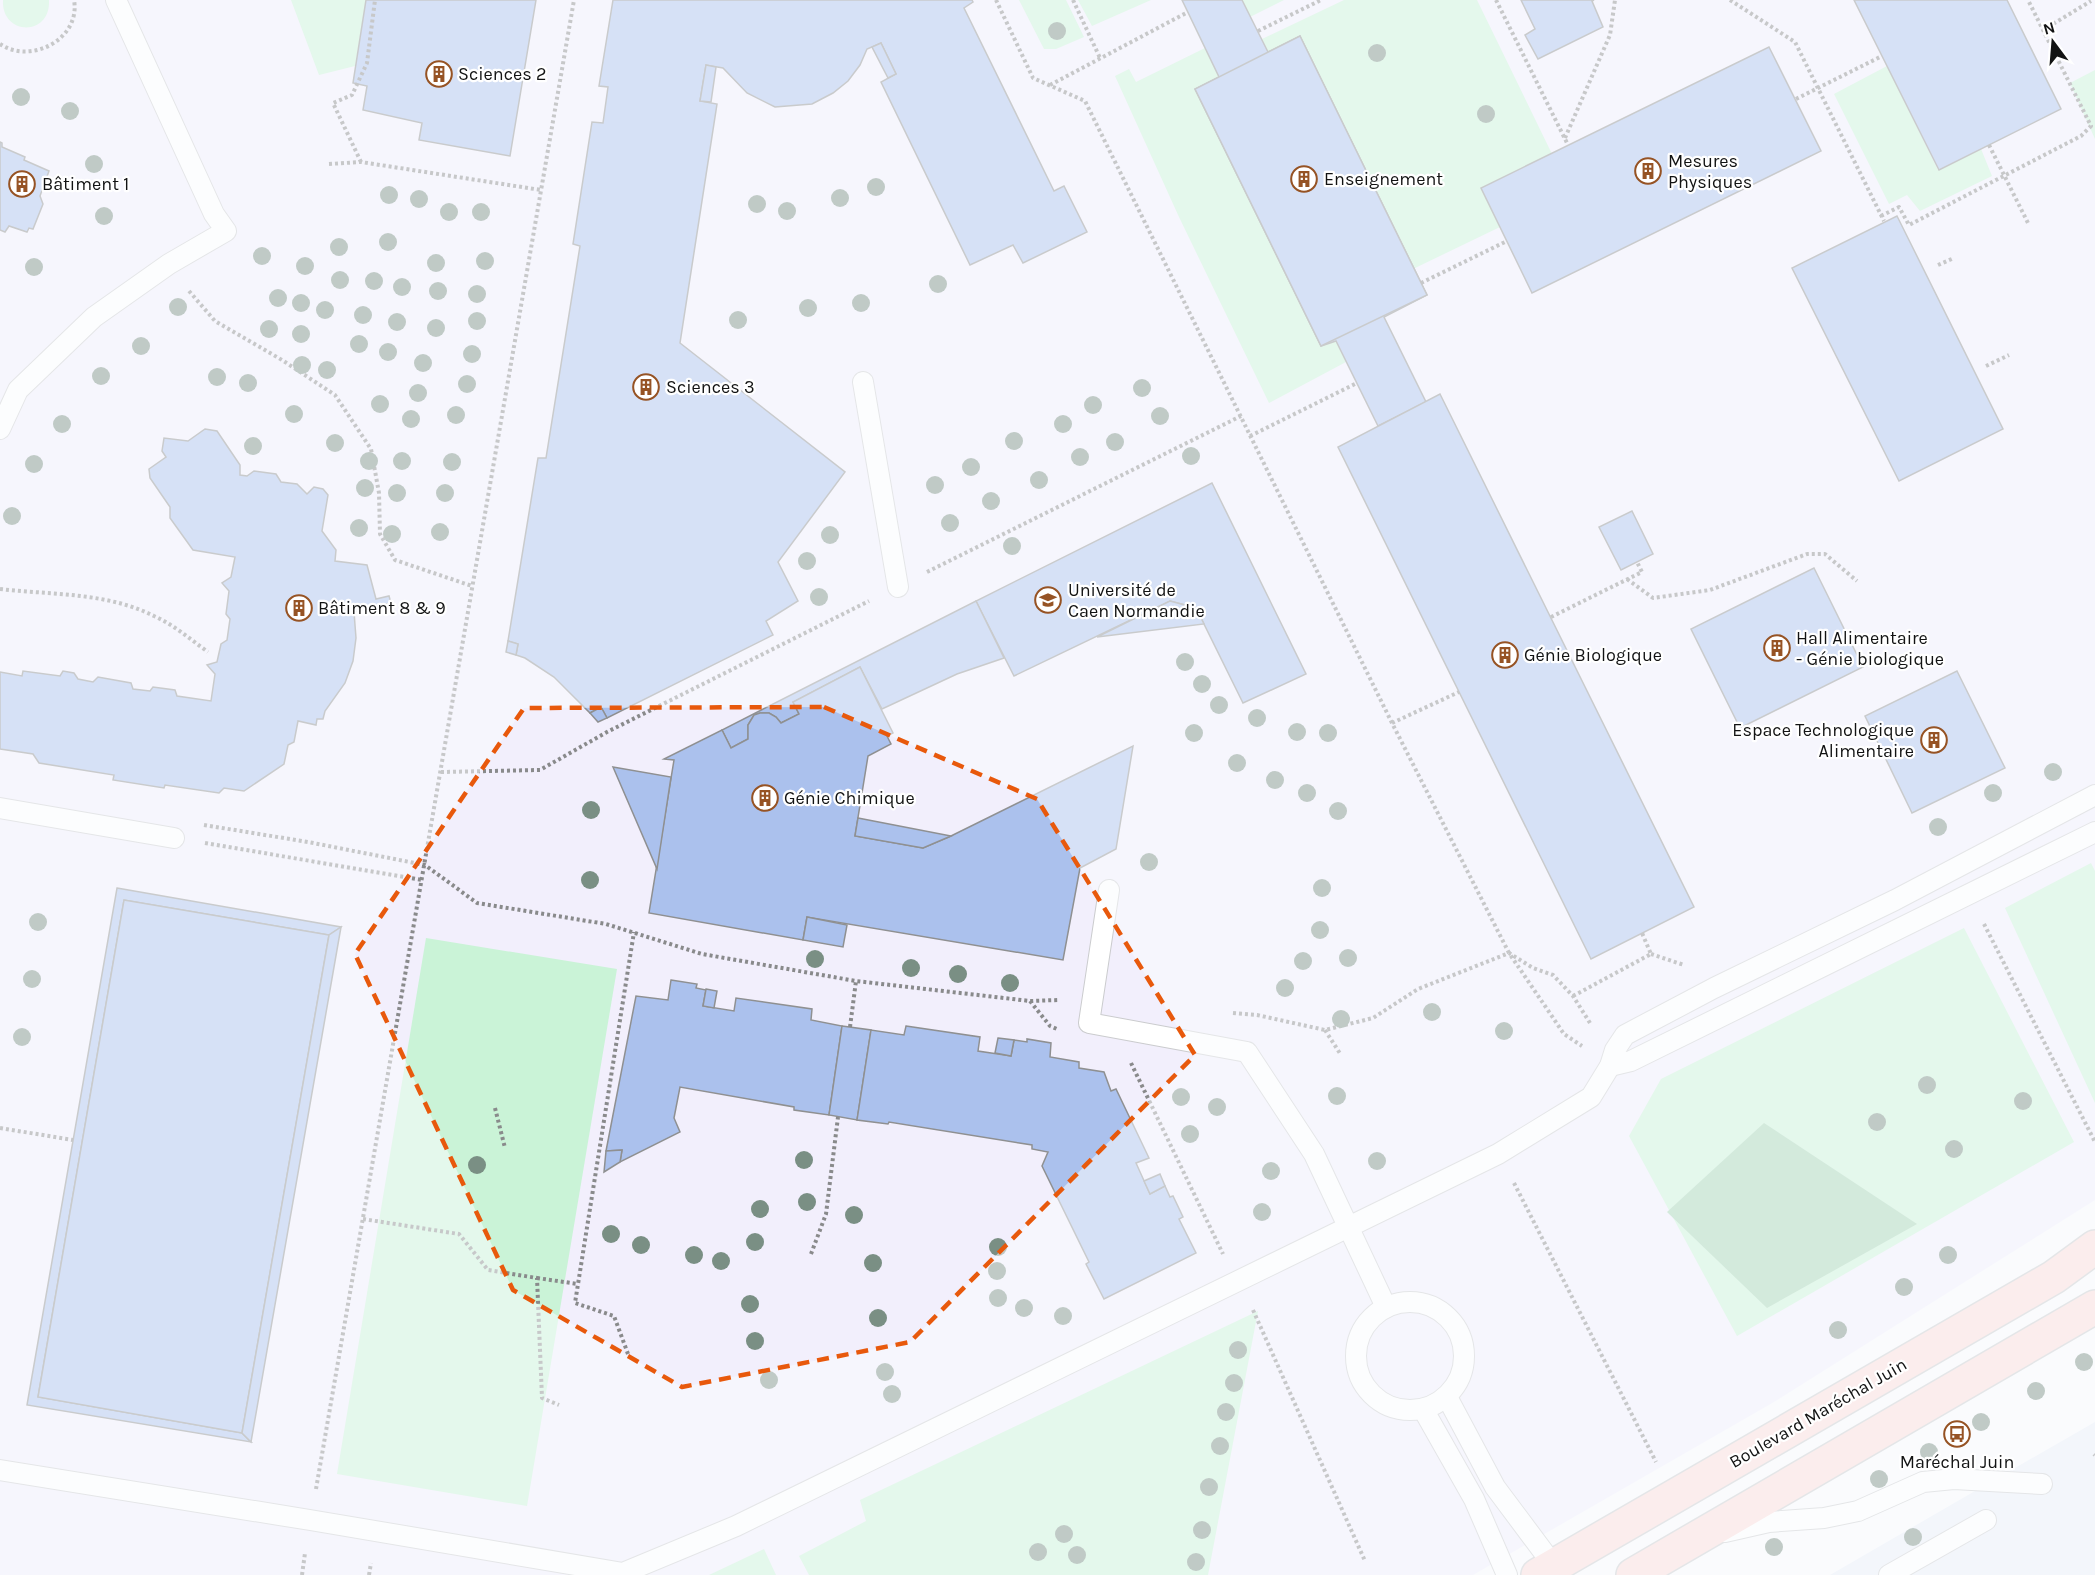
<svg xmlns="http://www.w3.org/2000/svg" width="2095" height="1575" viewBox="0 0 2095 1575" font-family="Karla,sans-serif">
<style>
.built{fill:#ebeff8}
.education{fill:#f2effc}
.green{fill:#caf3d7}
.forest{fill:#a4d4b4}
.building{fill:#abc1ed;stroke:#8f9091;stroke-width:1.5}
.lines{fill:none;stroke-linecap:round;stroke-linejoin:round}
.service-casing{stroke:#cbccce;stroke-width:22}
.secondary-casing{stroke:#cbccce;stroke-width:36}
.path{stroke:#898a8b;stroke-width:4;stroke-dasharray:3 3;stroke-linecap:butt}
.service{stroke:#fff;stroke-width:20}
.secondary{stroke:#fddcd9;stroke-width:33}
.tree{fill:#7a8f84}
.marked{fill:none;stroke:#e8590c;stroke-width:4.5;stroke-dasharray:12 8;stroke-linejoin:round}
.labels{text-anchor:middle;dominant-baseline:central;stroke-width:4.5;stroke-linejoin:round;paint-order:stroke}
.poi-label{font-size:18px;fill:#121313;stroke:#fff;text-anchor:start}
.street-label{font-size:18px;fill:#121313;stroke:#fff}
</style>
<rect width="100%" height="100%" fill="#fafbfd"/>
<polygon class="built" points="2095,1422 2095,1575 1830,1575 1956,1502"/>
<polygon class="education" points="0,0 2095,0 2095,1200 1774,1402 1473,1575 0,1575"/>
<g class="green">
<path d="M3 0H49C51 37 1 36 3 0Z"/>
<polygon points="291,0 366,0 355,66 319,75"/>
<polygon points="1019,0 1066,0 1084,37 1056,49 1044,49"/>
<polygon points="1078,0 1151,0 1092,26"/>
<polygon points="1242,0 1284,0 1250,17"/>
<polygon points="1344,0 1477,0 1552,154 1481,188 1500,227 1413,269 1300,36 1268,52 1262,39"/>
<polygon points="1205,48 1219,77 1195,89 1321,346 1336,341 1346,362 1269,403 1179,217 1115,76 1129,69 1136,82"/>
<polygon points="1887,66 1938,170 1981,149 1992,176 1920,211 1907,195 1889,204 1834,94"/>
<polygon points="2095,70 2095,139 2070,83"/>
<polygon points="2091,863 2095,871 2095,1103 2005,908"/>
<polygon points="1964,928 2074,1142 1737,1336 1629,1136 1661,1079"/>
<polygon points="426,938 617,969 527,1506 337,1474"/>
<polygon points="1258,1311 1208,1575 809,1575 799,1556 866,1521 860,1500"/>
<polygon points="764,1549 776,1575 709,1575"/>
</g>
<polygon class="forest" points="1764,1123 1917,1224 1767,1308 1667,1212"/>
<g class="building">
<polygon points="366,0 536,0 510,156 419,140 422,123 363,110 367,86 353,83"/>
<polygon points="613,0 972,0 973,2 964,8 1054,191 1064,186 1087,232 1023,263 1013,245 970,265 881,82 896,74 881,43 867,49 860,65 848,81 833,93 812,104 775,107 747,93 723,68 706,65 700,101 717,104 680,343 845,472 778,562 798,601 766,621 773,635 607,718 601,707 590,713 554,677 525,658 516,655 518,644 508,641 538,458 546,458 580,246 573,244 592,122 603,123 608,87 599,86"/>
<polygon points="1182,0 1242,0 1268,52 1300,36 1427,295 1384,317 1426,402 1378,426 1336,341 1321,346 1195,89 1219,77"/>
<polygon points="1521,0 1594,0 1592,1 1603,27 1538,59 1525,35 1535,29"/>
<polygon points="1854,0 2007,0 2061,109 1939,170"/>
<polygon points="1300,36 1427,295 1321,346 1195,89"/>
<polygon points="881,43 896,74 888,78 872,47"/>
<polygon points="1769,47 1821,151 1532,293 1481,188"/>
<polygon points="706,65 716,67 711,102 700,101"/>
<polygon points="0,142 2,143 2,147 25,157 24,160 49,171 40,196 43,204 33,229 29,228 27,232 9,226 5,232 0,230"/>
<polygon points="1897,216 2003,429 1899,481 1792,268"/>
<polygon points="1440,394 1694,907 1591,959 1338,447"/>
<polygon points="205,429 217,431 240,465 240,475 247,476 254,471 276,474 281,482 297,484 307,494 314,487 323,489 328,495 322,531 336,550 335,561 367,565 376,599 389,596 391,603 354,612 356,638 353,661 345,683 325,711 323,719 317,719 316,725 298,721 294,742 288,745 284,764 244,791 224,788 219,793 165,785 164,788 113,780 114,775 39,763 33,754 0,749 0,672 22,676 23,671 60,676 63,671 74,673 78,679 93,682 98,677 131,683 133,689 150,691 153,687 175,690 177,696 211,701 215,674 207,665 217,662 221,644 227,640 230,619 226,614 229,591 222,583 231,577 235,557 193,550 170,518 170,507 150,478 149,469 166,457 162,451 164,438 188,441"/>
<polygon points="1212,483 1306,674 1243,703 1196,608 1170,601 1014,676 976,601"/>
<polygon points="1632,511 1653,554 1621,570 1599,527"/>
<polygon points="1814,568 1863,667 1740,728 1691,629"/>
<polygon points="976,601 1004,658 957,674 882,709 860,667 793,702 799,714 781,723 776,717 769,713 760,713 754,715 748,725 748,739 731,748 722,730"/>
<polygon points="1170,601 1196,608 1204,624 1097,637"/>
<polygon points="508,641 518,644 516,655 506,652"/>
<polygon points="860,667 893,733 887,736 891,744 868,756 855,836 923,848 951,836 1133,746 1116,849 1080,868 1063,960 807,917 803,940 649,913 674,760 664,759 722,730 731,748 748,739 748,725 754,715 760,713 769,713 776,717 781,723 799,714 793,702"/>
<polygon points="1957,671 2005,768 1912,813 1865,716"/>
<polygon points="601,707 607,718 598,722 590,713"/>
<polygon points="613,767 671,777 657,869"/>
<polygon points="858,818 951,836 923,848 855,836"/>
<polygon points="117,888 341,927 329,935 124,900 38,1397 242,1433 251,1442 27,1405"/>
<polygon points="124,900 329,935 242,1433 38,1397"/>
<polygon points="807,917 847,925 843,947 803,940"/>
<polygon points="341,927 251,1442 242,1433 329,935"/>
<polygon points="671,980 697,984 696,988 706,990 703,1006 734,1011 736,998 812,1009 811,1020 842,1026 829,1115 794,1110 794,1107 680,1087 674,1118 680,1132 620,1162 622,1150 606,1151 636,996 668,1000"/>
<polygon points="706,989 717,991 714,1008 703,1006"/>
<polygon points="842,1026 871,1030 857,1120 829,1115"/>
<polygon points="906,1026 980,1037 978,1051 1011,1056 1014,1040 1027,1042 1027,1039 1051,1043 1050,1057 1079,1062 1079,1068 1104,1072 1111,1091 1116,1089 1149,1158 1136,1163 1150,1194 1165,1186 1170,1197 1173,1196 1183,1217 1179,1219 1196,1253 1104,1299 1086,1264 1089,1262 1042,1166 1048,1152 1032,1149 1032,1145 889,1122 888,1124 857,1120 871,1030 904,1035"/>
<polygon points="998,1038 1014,1040 1011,1056 995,1053"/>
<polygon points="622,1150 620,1162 604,1172 606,1151"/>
<polygon points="1160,1174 1165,1186 1150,1194 1144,1181"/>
</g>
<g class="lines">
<g class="service-casing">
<g id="service">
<polyline points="863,382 898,587"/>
<polyline points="0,429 18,390 94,317 169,264 226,231 214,214 116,0"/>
<polyline points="0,808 174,838"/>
<polyline points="1109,890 1089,1023 1247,1052 1314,1154 1386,1307"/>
<polyline points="1610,1066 1631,1061 2095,832"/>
<circle cx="1410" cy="1356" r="54"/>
<polyline points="1447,1397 1495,1487 1554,1566"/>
<polyline points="1423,1409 1474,1499 1507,1575"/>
<polyline points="0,1470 310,1520 623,1573 736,1526 1498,1154 1591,1097 1610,1066 1615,1050 1625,1035 1714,988 1895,900 2095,795"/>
<polyline points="1725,1532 1769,1522 1824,1518 1858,1511 1923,1482 1954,1479 2042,1484"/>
<polyline points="1889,1575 1986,1520"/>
</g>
</g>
<g class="secondary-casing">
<g id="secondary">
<polyline points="1538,1575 2054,1277 2095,1247"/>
<polyline points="1633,1575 2095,1307"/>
</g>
</g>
<g class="path">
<polyline points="996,0 1033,78 1085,101 1392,723 1509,953 1564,1034 1582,1046"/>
<polyline points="1073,0 1100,58"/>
<polyline points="1496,0 1568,145"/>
<polyline points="1730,0 1795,42 1884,221"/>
<polyline points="2043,30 2091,1"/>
<polyline points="1258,31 1321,0"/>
<path d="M0 44C31 65 81 39 74 0"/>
<polyline points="1050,85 1188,12"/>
<polyline points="1796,99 1882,56"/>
<polyline points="1565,138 1610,35 1615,0"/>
<polyline points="1989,145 2028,223"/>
<polyline points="361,162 333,103 352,95 367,63 375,0"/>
<polyline points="329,164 361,162 541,190"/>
<polyline points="1881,216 1899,207 1909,225 2081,136 2091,126 2028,0"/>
<polyline points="1938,265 1954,258"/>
<polyline points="1421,283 1507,241"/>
<polyline points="189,291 215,321 282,360 335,395 371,449 379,493 380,534 395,560 472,586"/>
<polyline points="1986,366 2009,355"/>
<polyline points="1250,436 1357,383"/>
<polyline points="927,572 1241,416"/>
<polyline points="1627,579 1653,598 1710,590 1807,554 1825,554 1857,581"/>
<path d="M0 589C52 595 106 592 154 616 174 625 190 639 208 652"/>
<polyline points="1551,617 1642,572 1637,562"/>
<polyline points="1392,723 1459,692"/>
<polyline points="441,772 540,770 607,732 869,601"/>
<polyline points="204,825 308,842 425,865 477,903 606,924 702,954 856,981 1030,1001 1059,1000"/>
<polyline points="205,843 422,880"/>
<polyline points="1984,924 2095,1142"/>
<polyline points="1651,954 1684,965"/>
<polyline points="1573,996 1651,954 1642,933"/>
<polyline points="1030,1001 1050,1026 1057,1029"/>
<polyline points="1233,1013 1257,1015 1325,1030 1373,1018 1418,989 1509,953 1533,968 1553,975 1573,996 1590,1023"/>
<polyline points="850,1027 856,981"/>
<polyline points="1325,1030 1341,1055"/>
<polyline points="1131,1063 1223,1254"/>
<polyline points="495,1108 505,1148"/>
<polyline points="0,1128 73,1140"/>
<polyline points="1514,1183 1656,1462"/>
<polyline points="363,1219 459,1234 488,1270 537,1278 542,1398 559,1405"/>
<polyline points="811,1254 826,1214 838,1117"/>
<polyline points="537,1278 578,1284"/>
<polyline points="1253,1310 1365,1561"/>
<polyline points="628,1354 614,1316 575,1303 634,932"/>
<polyline points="2094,1454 2095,1455"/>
<polyline points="316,1489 574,0"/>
<polyline points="302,1575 305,1553"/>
<polyline points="369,1575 371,1563"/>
</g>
<use href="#service" class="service"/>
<use href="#secondary" class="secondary"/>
</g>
<g class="tree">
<circle cx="1057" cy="31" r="9"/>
<circle cx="1377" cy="53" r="9"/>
<circle cx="21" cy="97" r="9"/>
<circle cx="70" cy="111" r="9"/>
<circle cx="1486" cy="114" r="9"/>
<circle cx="94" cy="164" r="9"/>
<circle cx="876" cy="187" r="9"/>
<circle cx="389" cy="195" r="9"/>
<circle cx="840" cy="198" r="9"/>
<circle cx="419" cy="199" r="9"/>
<circle cx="757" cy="204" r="9"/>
<circle cx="787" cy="211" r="9"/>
<circle cx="449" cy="212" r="9"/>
<circle cx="481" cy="212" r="9"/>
<circle cx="104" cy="216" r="9"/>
<circle cx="388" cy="242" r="9"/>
<circle cx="339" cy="247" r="9"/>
<circle cx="262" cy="256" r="9"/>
<circle cx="485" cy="261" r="9"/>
<circle cx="436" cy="263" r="9"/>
<circle cx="305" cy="266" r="9"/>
<circle cx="34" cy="267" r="9"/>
<circle cx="340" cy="280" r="9"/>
<circle cx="374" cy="281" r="9"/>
<circle cx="938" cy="284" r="9"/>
<circle cx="402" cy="287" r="9"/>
<circle cx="438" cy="291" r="9"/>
<circle cx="477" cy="294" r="9"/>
<circle cx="278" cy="298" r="9"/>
<circle cx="301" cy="303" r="9"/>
<circle cx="861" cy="303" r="9"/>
<circle cx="178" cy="307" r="9"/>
<circle cx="808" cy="308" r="9"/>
<circle cx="325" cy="310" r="9"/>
<circle cx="363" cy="315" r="9"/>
<circle cx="738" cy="320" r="9"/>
<circle cx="477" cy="321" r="9"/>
<circle cx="397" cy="322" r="9"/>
<circle cx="436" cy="328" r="9"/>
<circle cx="269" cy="329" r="9"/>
<circle cx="301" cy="334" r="9"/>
<circle cx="359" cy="344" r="9"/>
<circle cx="141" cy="346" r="9"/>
<circle cx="388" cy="352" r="9"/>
<circle cx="472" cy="354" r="9"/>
<circle cx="423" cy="363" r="9"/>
<circle cx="302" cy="365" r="9"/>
<circle cx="327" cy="370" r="9"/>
<circle cx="101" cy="376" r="9"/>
<circle cx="217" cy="377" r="9"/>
<circle cx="248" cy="383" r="9"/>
<circle cx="467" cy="384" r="9"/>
<circle cx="1142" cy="388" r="9"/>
<circle cx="418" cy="393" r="9"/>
<circle cx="380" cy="404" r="9"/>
<circle cx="1093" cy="405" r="9"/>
<circle cx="294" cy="414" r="9"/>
<circle cx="456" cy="415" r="9"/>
<circle cx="1160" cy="416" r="9"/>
<circle cx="411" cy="419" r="9"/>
<circle cx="62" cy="424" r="9"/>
<circle cx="1063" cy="424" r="9"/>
<circle cx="1014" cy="441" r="9"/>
<circle cx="1115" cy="442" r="9"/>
<circle cx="335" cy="443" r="9"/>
<circle cx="253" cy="446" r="9"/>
<circle cx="1191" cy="456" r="9"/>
<circle cx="1080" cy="457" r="9"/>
<circle cx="369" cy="461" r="9"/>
<circle cx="402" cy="461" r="9"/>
<circle cx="452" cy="462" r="9"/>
<circle cx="34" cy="464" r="9"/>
<circle cx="971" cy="467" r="9"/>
<circle cx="1039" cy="480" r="9"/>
<circle cx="935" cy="485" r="9"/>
<circle cx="365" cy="488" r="9"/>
<circle cx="397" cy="493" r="9"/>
<circle cx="445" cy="493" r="9"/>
<circle cx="991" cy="501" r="9"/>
<circle cx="12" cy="516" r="9"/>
<circle cx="950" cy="523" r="9"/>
<circle cx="359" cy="528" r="9"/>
<circle cx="440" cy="532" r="9"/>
<circle cx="392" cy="534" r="9"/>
<circle cx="830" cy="535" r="9"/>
<circle cx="1012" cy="546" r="9"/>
<circle cx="807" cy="561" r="9"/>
<circle cx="819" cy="597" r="9"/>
<circle cx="1185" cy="662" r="9"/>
<circle cx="1202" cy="684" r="9"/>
<circle cx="1219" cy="705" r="9"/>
<circle cx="1257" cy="718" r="9"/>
<circle cx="1297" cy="732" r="9"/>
<circle cx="1194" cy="733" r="9"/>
<circle cx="1328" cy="733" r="9"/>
<circle cx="1237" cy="763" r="9"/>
<circle cx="2053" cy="772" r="9"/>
<circle cx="1275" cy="780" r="9"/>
<circle cx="1307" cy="793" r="9"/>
<circle cx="1993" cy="793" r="9"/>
<circle cx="591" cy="810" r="9"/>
<circle cx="1338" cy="811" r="9"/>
<circle cx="1938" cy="827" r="9"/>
<circle cx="1149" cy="862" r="9"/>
<circle cx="590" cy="880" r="9"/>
<circle cx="1322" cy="888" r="9"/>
<circle cx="38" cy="922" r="9"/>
<circle cx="1320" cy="930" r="9"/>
<circle cx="1348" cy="958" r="9"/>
<circle cx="815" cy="959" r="9"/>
<circle cx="1303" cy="961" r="9"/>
<circle cx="911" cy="968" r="9"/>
<circle cx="958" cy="974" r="9"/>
<circle cx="32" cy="979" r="9"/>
<circle cx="1010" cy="983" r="9"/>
<circle cx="1285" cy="988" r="9"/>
<circle cx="1432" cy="1012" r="9"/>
<circle cx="1341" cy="1019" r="9"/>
<circle cx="1504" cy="1031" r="9"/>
<circle cx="22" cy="1037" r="9"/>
<circle cx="1927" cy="1085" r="9"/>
<circle cx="1337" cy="1096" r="9"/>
<circle cx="1181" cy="1097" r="9"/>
<circle cx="2023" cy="1101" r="9"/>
<circle cx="1217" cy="1107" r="9"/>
<circle cx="1877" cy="1122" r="9"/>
<circle cx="1190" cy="1134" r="9"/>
<circle cx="1954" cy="1149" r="9"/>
<circle cx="804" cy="1160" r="9"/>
<circle cx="1377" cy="1161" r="9"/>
<circle cx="477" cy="1165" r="9"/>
<circle cx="1271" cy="1171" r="9"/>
<circle cx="807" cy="1202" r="9"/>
<circle cx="760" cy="1209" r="9"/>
<circle cx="1262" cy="1212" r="9"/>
<circle cx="854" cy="1215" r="9"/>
<circle cx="611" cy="1234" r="9"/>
<circle cx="755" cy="1242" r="9"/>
<circle cx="641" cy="1245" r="9"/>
<circle cx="998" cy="1247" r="9"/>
<circle cx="694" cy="1255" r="9"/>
<circle cx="1948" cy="1255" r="9"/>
<circle cx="721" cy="1261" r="9"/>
<circle cx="873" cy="1263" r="9"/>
<circle cx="997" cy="1271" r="9"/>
<circle cx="1904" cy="1287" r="9"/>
<circle cx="998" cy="1298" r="9"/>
<circle cx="750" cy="1304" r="9"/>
<circle cx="1024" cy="1308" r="9"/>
<circle cx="1063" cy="1316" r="9"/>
<circle cx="878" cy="1318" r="9"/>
<circle cx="1838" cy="1330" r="9"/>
<circle cx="755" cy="1341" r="9"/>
<circle cx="1238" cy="1350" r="9"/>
<circle cx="2084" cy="1362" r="9"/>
<circle cx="885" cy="1372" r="9"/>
<circle cx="769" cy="1380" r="9"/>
<circle cx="1234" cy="1383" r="9"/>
<circle cx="2036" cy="1391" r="9"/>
<circle cx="892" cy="1394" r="9"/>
<circle cx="1226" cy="1412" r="9"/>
<circle cx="1981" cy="1422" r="9"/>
<circle cx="1220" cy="1446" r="9"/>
<circle cx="1929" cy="1452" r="9"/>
<circle cx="1879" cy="1479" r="9"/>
<circle cx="1209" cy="1487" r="9"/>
<circle cx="1202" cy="1530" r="9"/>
<circle cx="1064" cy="1534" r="9"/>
<circle cx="1913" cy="1537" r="9"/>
<circle cx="1774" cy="1547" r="9"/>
<circle cx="1038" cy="1552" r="9"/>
<circle cx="1077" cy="1555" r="9"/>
<circle cx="1196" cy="1562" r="9"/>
</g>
<path d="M0 0H2095V1575H0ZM824 707 1037 799 1195 1055 910 1342 682 1387 513 1290 355 954 524 708Z" fill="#fafbfd" fill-opacity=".55" fill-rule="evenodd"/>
<path class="marked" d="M824 707 1037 799 1195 1055 910 1342 682 1387 513 1290 355 954 524 708Z"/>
<defs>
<g id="building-ring" transform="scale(1.35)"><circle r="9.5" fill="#fff" stroke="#965324" stroke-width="1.5"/><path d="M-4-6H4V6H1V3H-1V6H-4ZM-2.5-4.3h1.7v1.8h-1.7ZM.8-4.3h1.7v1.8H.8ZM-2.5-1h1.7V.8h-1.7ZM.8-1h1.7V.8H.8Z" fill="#965324"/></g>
<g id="university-ring" transform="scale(1.35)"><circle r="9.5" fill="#fff" stroke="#965324" stroke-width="1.5"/><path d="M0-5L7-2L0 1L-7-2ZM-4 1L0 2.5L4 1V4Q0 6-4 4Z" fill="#965324"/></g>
<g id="bus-ring" transform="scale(1.35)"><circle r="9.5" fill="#fff" stroke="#965324" stroke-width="1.5"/><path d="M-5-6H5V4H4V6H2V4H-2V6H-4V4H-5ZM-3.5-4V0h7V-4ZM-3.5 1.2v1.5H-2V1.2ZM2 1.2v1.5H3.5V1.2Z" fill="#965324"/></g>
</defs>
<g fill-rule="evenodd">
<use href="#building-ring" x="439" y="74"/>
<use href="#building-ring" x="1648" y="171"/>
<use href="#building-ring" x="1304" y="179"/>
<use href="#building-ring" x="22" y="184"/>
<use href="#building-ring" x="646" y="387"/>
<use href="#university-ring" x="1048" y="600"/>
<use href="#building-ring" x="299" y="608"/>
<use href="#building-ring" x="1777" y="648"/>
<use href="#building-ring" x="1505" y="655"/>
<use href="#building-ring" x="1934" y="740"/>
<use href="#building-ring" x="765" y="798"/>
<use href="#bus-ring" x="1957" y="1434"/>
</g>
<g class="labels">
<g class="poi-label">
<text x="458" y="74">Sciences 2</text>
<text x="1668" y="161">Mesures<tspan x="1668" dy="21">Physiques</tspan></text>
<text x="1324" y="179">Enseignement</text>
<text x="42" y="184">Bâtiment 1</text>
<text x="666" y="387">Sciences 3</text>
<text x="1068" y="590">Université de<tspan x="1068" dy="21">Caen Normandie</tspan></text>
<text x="318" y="608">Bâtiment 8 &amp; 9</text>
<text x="1796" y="638">Hall Alimentaire<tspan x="1796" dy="21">- Génie biologique</tspan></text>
<text x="1524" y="655">Génie Biologique</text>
<text x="1914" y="730" text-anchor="end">Espace Technologique<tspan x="1914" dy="21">Alimentaire</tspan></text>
<text x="784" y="798">Génie Chimique</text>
<text x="1957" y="1462" text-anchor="middle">Maréchal Juin</text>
</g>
<g class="street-label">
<text transform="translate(1818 1413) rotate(-30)">Boulevard Maréchal Juin</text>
</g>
</g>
<g transform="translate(2053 42) rotate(344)" stroke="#ffffff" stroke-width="4.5" paint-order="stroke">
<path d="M0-4.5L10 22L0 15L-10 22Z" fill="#121313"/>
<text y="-9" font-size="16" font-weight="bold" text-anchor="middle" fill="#121313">N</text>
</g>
</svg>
